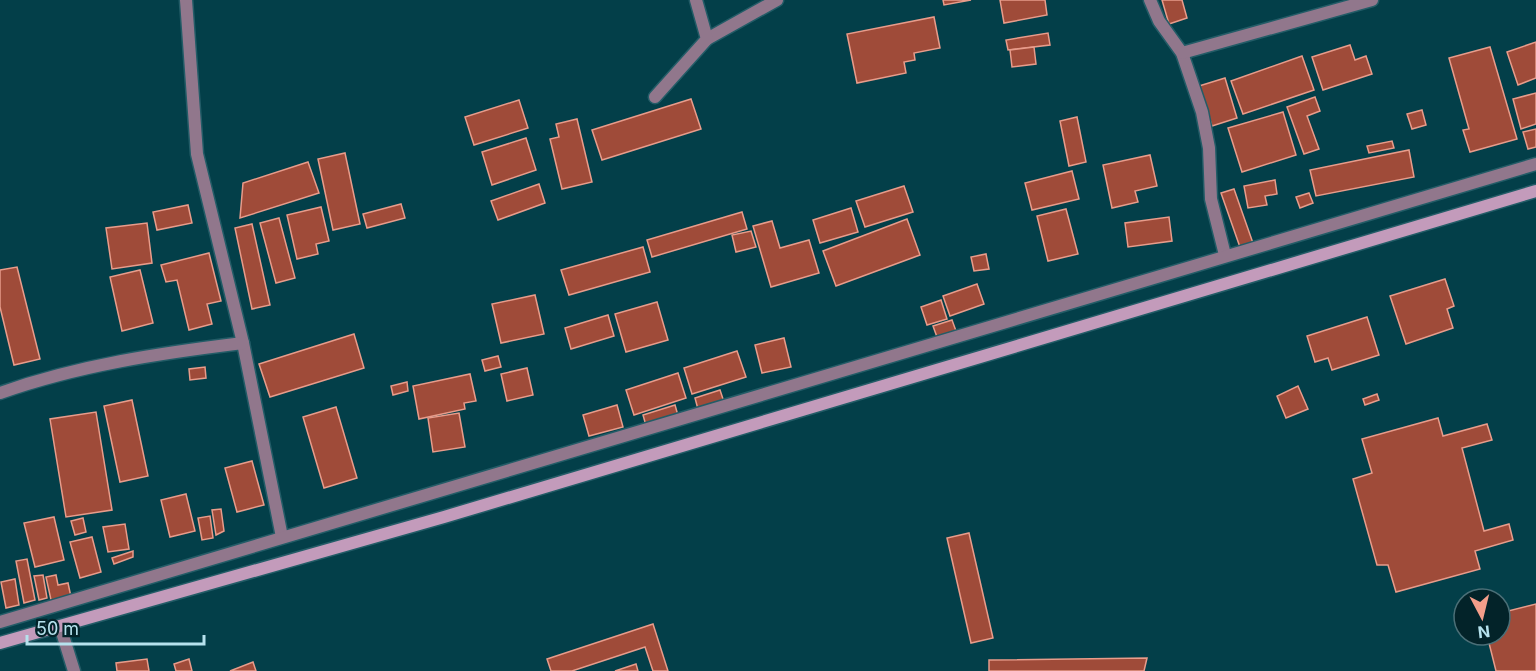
<svg xmlns="http://www.w3.org/2000/svg" width="1536" height="671" viewBox="0 0 1536 671" font-family="Inter,sans-serif">
<style>
.building{fill:#9f4b39;stroke:#e89c8b;stroke-width:1.5}
.lines{fill:none;stroke-linecap:round;stroke-linejoin:round}
.minor-casing{stroke:#235c67;stroke-width:15}
.secondary-casing{stroke:#235c67;stroke-width:15}
.minor{stroke:#91778c;stroke-width:12}
.secondary{stroke:#c39bbb;stroke-width:12}
</style>
<rect width="100%" height="100%" fill="#033f49"/>
<g class="building">
<polygon points="943,0 971,0 944,5"/>
<polygon points="1000,0 1045,0 1047,15 1004,23"/>
<polygon points="1162,0 1182,0 1187,18 1169,24"/>
<polygon points="934,17 940,48 914,53 915,60 904,62 906,73 857,83 847,34"/>
<polygon points="1048,33 1050,45 1008,50 1006,40"/>
<polygon points="1536,42 1536,78 1518,85 1507,52"/>
<polygon points="1350,45 1355,60 1366,56 1372,74 1323,90 1312,57"/>
<polygon points="1034,47 1036,64 1012,67 1010,50"/>
<polygon points="1490,47 1517,139 1470,152 1463,130 1469,129 1449,58"/>
<polygon points="1302,56 1314,90 1243,114 1231,81"/>
<polygon points="1225,78 1237,118 1212,126 1199,86"/>
<polygon points="1536,93 1536,124 1521,129 1513,99"/>
<polygon points="1315,97 1320,111 1307,116 1319,149 1304,154 1287,107"/>
<polygon points="691,99 701,129 602,160 592,130"/>
<polygon points="519,100 528,128 474,145 465,117"/>
<polygon points="1422,110 1426,125 1412,129 1407,114"/>
<polygon points="1283,112 1296,155 1242,172 1228,128"/>
<polygon points="1077,117 1086,162 1069,166 1060,121"/>
<polygon points="577,119 592,182 562,189 550,139 559,137 556,124"/>
<polygon points="1536,129 1536,147 1528,149 1523,132"/>
<polygon points="526,138 536,170 492,185 482,152"/>
<polygon points="1392,141 1394,148 1369,153 1367,146"/>
<polygon points="1409,150 1414,177 1316,196 1310,170"/>
<polygon points="345,153 360,224 333,230 318,159"/>
<polygon points="1150,155 1157,186 1135,191 1138,202 1112,208 1103,165"/>
<polygon points="308,162 319,193 240,218 243,183"/>
<polygon points="1072,171 1079,199 1032,210 1025,183"/>
<polygon points="1275,180 1277,194 1265,196 1267,205 1248,208 1244,186"/>
<polygon points="539,184 545,203 498,220 491,201"/>
<polygon points="904,186 913,212 865,227 856,201"/>
<polygon points="1234,189 1254,246 1241,250 1221,193"/>
<polygon points="1309,193 1313,203 1300,208 1296,197"/>
<polygon points="401,204 405,218 367,228 363,214"/>
<polygon points="188,205 192,223 157,230 153,212"/>
<polygon points="321,207 329,241 316,244 318,254 297,259 287,215"/>
<polygon points="851,208 858,232 820,243 813,220"/>
<polygon points="1066,209 1078,254 1048,261 1037,216"/>
<polygon points="742,212 747,229 652,257 647,240"/>
<polygon points="1169,217 1172,241 1128,247 1125,223"/>
<polygon points="279,218 295,278 276,283 260,223"/>
<polygon points="907,219 920,255 836,286 823,251"/>
<polygon points="772,221 780,248 809,240 819,273 771,287 753,226"/>
<polygon points="147,223 152,263 112,269 106,228"/>
<polygon points="252,224 270,305 252,309 235,228"/>
<polygon points="751,231 756,247 736,252 732,235"/>
<polygon points="643,247 650,272 569,295 561,270"/>
<polygon points="209,253 221,301 207,304 212,324 189,330 177,280 166,282 161,265"/>
<polygon points="986,254 989,269 974,271 971,257"/>
<polygon points="17,267 40,359 14,365 0,307 0,270"/>
<polygon points="140,270 153,323 122,331 110,277"/>
<polygon points="1445,279 1454,306 1447,309 1453,328 1406,344 1390,296"/>
<polygon points="977,284 984,304 950,316 943,296"/>
<polygon points="535,295 544,334 501,343 492,304"/>
<polygon points="941,300 947,319 927,325 921,307"/>
<polygon points="657,302 668,340 626,352 615,314"/>
<polygon points="608,315 614,336 571,349 565,328"/>
<polygon points="1367,317 1379,355 1332,370 1328,358 1315,362 1307,336"/>
<polygon points="952,320 956,331 937,337 933,326"/>
<polygon points="354,334 364,368 270,397 259,364"/>
<polygon points="784,338 791,367 762,373 755,345"/>
<polygon points="737,351 746,377 692,394 684,368"/>
<polygon points="498,356 501,367 485,371 482,360"/>
<polygon points="205,367 206,378 190,380 189,369"/>
<polygon points="527,368 533,395 507,401 501,374"/>
<polygon points="678,373 686,398 634,415 626,390"/>
<polygon points="470,374 476,401 464,403 465,409 419,419 413,386"/>
<polygon points="407,382 408,391 393,395 391,386"/>
<polygon points="1298,386 1308,409 1286,418 1277,396"/>
<polygon points="720,390 725,405 699,413 695,398"/>
<polygon points="1377,394 1379,400 1365,405 1363,399"/>
<polygon points="132,400 148,476 120,482 104,406"/>
<polygon points="617,405 623,427 589,436 583,415"/>
<polygon points="675,405 679,419 647,429 643,415"/>
<polygon points="336,407 357,478 324,488 303,417"/>
<polygon points="96,412 112,510 66,517 50,419"/>
<polygon points="459,413 465,447 433,452 428,418"/>
<polygon points="1438,418 1443,436 1487,424 1492,440 1462,448 1484,531 1509,524 1513,540 1475,551 1480,569 1396,592 1388,565 1377,565 1353,479 1372,473 1362,439"/>
<polygon points="252,461 264,505 237,512 225,468"/>
<polygon points="186,494 195,531 170,537 161,500"/>
<polygon points="221,509 224,531 216,535 212,510"/>
<polygon points="210,516 213,538 202,540 198,518"/>
<polygon points="54,517 64,560 35,567 24,523"/>
<polygon points="83,518 86,532 75,535 71,521"/>
<polygon points="125,524 129,549 108,552 103,527"/>
<polygon points="969,533 993,638 971,643 947,538"/>
<polygon points="92,537 101,572 80,578 70,542"/>
<polygon points="133,551 133,557 114,564 112,558"/>
<polygon points="27,559 35,600 24,603 16,561"/>
<polygon points="43,575 47,598 39,600 34,576"/>
<polygon points="56,575 58,585 68,583 71,597 51,600 46,577"/>
<polygon points="15,579 19,605 6,608 1,582"/>
<polygon points="1536,604 1536,671 1496,671 1487,635 1500,635 1500,613"/>
<polygon points="653,624 668,671 653,671 645,647 572,671 551,671 547,659"/>
<polygon points="1147,658 1144,671 989,671 989,660"/>
<polygon points="147,659 149,671 117,671 116,663"/>
<polygon points="189,659 192,671 176,671 174,664"/>
<polygon points="253,662 256,671 230,671"/>
<polygon points="636,664 638,671 615,671"/>
</g>
<g class="lines">
<g class="minor-casing">
<g id="minor">
<polyline points="186,0 197,154 243,343 282,537"/>
<polyline points="1150,0 1159,21 1182,53 1202,112 1209,148 1211,199 1225,255"/>
<polyline points="707,39 777,0"/>
<polyline points="1182,53 1372,0"/>
<polyline points="655,97 707,39 696,0"/>
<path d="M0 393C79 365 161 353 243 343"/>
<polyline points="0,622 1536,164"/>
<polyline points="60,626 74,671"/>
</g>
</g>
<g class="secondary-casing">
<polyline id="secondary" points="0,643 444,517 1536,191"/>
</g>
<use href="#minor" class="minor"/>
<use href="#secondary" class="secondary"/>
</g>
<g transform="translate(1482 617) rotate(173)"><circle r="28" fill="#032329" stroke="#4b6f77" stroke-width="1.5"/>
<path d="M0-4.5L10 22L0 15L-10 22Z" fill="#f49e8a"/>
<text y="-9" font-size="16" font-weight="bold" text-anchor="middle" fill="#b6e2ed">N</text>
</g>
<path d="M27 635v9h177v-9" fill="none" stroke="#b6e2ed" stroke-width="3"/>
<text x="36" y="635" font-size="18" fill="#b6e2ed" stroke="#032329" stroke-width="4.5" paint-order="stroke">50 m</text>
</svg>
